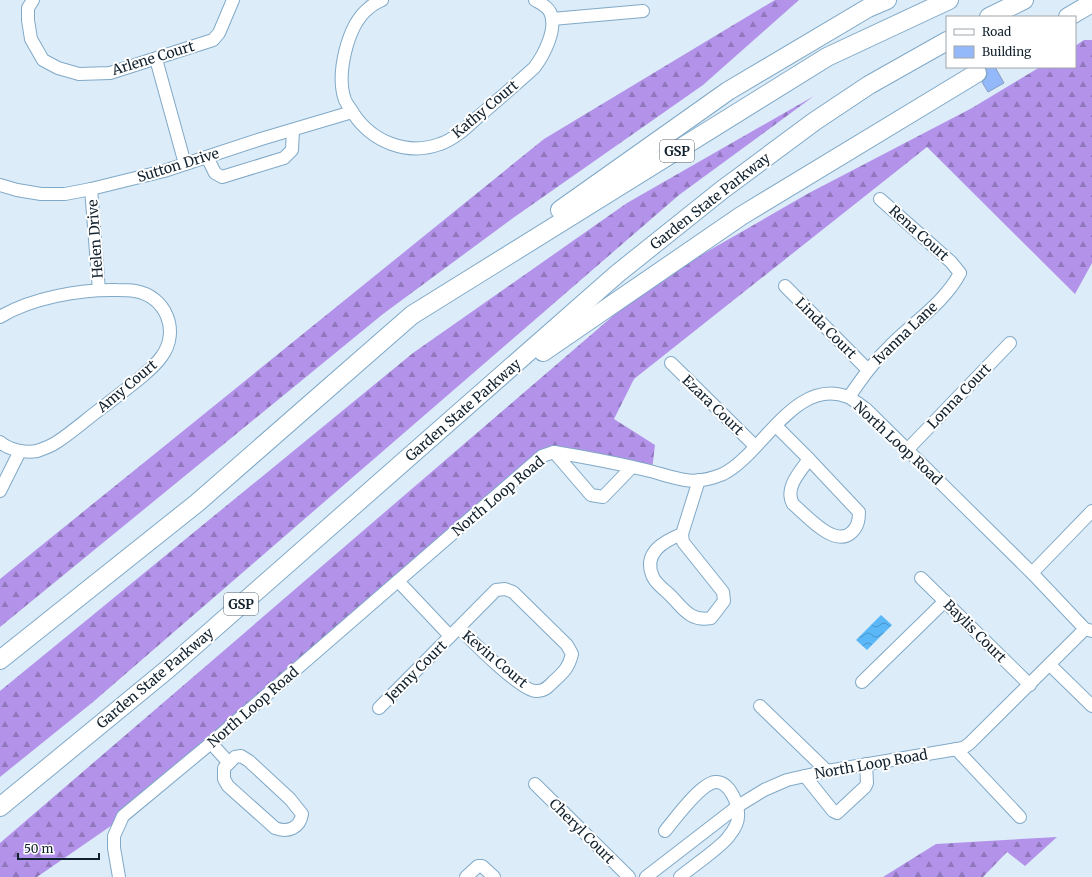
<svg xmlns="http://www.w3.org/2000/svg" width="1092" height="877" viewBox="0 0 1092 877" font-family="Merriweather,serif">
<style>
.forest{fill:url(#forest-firs)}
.water{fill:url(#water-waves)}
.building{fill:#93b9fa;stroke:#879dc3}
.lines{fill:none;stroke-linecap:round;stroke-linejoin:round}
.minor-casing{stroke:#80a9c7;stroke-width:14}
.highway-casing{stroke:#80a9c7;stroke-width:20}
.minor{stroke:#fff;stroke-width:12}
.highway{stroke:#fff;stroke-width:18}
.labels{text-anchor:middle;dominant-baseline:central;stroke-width:4;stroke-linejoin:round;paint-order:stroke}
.shield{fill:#fff;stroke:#58646c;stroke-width:1}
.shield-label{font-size:13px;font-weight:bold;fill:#11212d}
.street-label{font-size:14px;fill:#11212d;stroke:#fff}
</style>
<defs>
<pattern id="forest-firs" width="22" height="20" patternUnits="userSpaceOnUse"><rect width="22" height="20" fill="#b392e9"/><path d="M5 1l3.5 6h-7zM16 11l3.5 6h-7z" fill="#9077bd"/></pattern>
<pattern id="water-waves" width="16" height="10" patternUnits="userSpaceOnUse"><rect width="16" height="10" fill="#5bb8f8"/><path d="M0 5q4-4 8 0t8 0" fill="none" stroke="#4a95c9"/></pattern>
</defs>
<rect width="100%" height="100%" fill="#dcecf9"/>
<g class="forest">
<polygon points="775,0 799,0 703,85 513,218 383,314 0,627 0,579 544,139"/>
<polygon points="1084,40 1092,40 1092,263 1075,294 927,147 634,379 614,419 655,445 652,470 546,453 118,821 37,877 0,877 0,843 649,285 809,193 972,108 1040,67 1075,67 1075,46"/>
<polygon points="814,96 679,195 93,702 0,777 0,691 413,353 627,203"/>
<polygon points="1057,837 1025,866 1007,852 983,877 883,877 936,844"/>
</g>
<polygon class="water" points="881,615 892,625 867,650 856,640"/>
<polygon class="building" points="985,67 995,67 1004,83 988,92 982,82 986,78 987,73"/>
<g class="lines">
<g class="minor-casing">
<g id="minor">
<polyline points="33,0 28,8 28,20 31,39 43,60 58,68 79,74 110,73 213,40 219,33 233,0"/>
<path d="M382 0C378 2 373 4 369 8 347 25 336 75 345 100 347 105 351 109 353 113 372 142 407 156 440 144 455 139 468 126 479 116 498 100 516 84 534 68 544 55 558 28 550 12 547 6 540 3 535 0"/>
<polyline points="552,19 643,11"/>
<polyline points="156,59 185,164"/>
<polyline points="207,157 215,173 222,177 284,158 292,150 293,130"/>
<polyline points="0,185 17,190 41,194 65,194 91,189 164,171 261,139 352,112"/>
<polyline points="91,189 99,290"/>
<polyline points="785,286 868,370"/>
<path d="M0 317C31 298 81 289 117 290 123 290 129 290 135 291 166 296 180 331 162 356 152 371 122 392 107 404 90 416 74 431 57 442 51 446 43 449 37 451 25 453 9 450 0 442"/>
<polyline points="671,363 755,446"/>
<path d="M849 397C862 378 874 361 891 345 914 322 945 302 960 273L951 262 880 199"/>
<polyline points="776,426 809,459"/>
<polyline points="907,450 1010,343"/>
<polyline points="554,452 591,495 603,497 632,467"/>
<path d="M809 459 859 512C859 520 858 526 852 532 835 549 806 515 793 504 784 488 800 472 809 459Z"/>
<polyline points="0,491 20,451"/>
<path d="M682 534 683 542 723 592 724 601 711 618C690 622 683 608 670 595 665 590 656 584 653 577 642 553 664 541 682 534Z"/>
<polyline points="682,534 699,480"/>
<polyline points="1032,573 1092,511"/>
<polyline points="921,578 1030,685"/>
<polyline points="398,581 450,636"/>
<polyline points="1050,665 1092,706"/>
<polyline points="862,682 945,601"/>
<polyline points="760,706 827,771"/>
<path d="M379 708 496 590 505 589 513 592 567 645 572 654C569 667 564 672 554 681 549 686 544 692 536 691 521 691 471 640 459 628"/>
<polyline points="211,743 229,763"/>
<polyline points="956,749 1020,817"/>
<path d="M241 756 249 761 290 799 302 814C300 828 288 833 275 828L228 786 224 779V768L235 757Z"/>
<polyline points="805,776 833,811 837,813 865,787 867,783 866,764"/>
<polyline points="535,784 629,877"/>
<path d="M665 831C675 819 700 784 715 782 730 781 739 805 738 817 738 823 733 831 729 836 723 846 690 868 680 877"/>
<path d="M119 877 114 848V836L123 816 211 743 542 456 554 452C585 457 616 463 646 470 659 473 672 478 685 480 697 482 711 479 723 474 762 455 795 376 848 397 854 400 860 405 866 409L1032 573 1085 629 1092 631"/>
<polyline points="466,877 478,866 482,866 494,877"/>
<polyline points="646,877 738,806 764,790 787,780 827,771 963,748 969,744 1085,629"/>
</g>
</g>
<g class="highway-casing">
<g id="highway">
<polyline points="989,17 1024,0"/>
<polyline points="1068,17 1092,3"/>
<polyline points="560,210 728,91 868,8 887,0"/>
<polyline points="543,352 741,216 977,73"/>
<polyline points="0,660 197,503 412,315 827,57 949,0"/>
<polyline points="0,807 169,668 617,274 722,190 815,121 869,85 947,41"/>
</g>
</g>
<use href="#minor" class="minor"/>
<use href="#highway" class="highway"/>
</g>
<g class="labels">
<g class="shield">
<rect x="660" y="140" width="34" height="22" rx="3"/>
<rect x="224" y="593" width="34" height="22" rx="3"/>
</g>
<g class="shield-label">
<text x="677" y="151">GSP</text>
<text x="241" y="604">GSP</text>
</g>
<g class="street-label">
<text transform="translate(153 58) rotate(-17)">Arlene Court</text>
<text transform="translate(485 109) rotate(-40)">Kathy Court</text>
<text transform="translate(178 165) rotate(-17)">Sutton Drive</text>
<text transform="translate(710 201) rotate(-38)">Garden State Parkway</text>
<text transform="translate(919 233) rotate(42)">Rena Court</text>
<text transform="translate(95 239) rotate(-94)">Helen Drive</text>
<text transform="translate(826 328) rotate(45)">Linda Court</text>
<text transform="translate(905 333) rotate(-44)">Ivanna Lane</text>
<text transform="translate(127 386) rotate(-40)">Amy Court</text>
<text transform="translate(959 396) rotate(-46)">Lonna Court</text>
<text transform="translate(713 405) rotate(44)">Ezara Court</text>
<text transform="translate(463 410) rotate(-41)">Garden State Parkway</text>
<text transform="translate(898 443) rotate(43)">North Loop Road</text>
<text transform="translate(498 496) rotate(-40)">North Loop Road</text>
<text transform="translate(975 631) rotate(45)">Baylis Court</text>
<text transform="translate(495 659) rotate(40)">Kevin Court</text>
<text transform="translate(416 671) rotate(-45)">Jenny Court</text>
<text transform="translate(155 678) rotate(-40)">Garden State Parkway</text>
<text transform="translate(253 707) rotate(-41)">North Loop Road</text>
<text transform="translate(871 764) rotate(-10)">North Loop Road</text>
<text transform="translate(582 831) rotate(45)">Cheryl Court</text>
</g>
</g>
<rect x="946" y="16" width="130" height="52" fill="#ffffff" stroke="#a0a6ab"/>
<rect x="954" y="29" width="20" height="6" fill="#ffffff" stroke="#a0a6ab"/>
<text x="982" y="36" font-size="12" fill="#11212d">Road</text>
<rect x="954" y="46" width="20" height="12" fill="#93b9fa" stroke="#a0a6ab"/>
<text x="982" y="56" font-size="12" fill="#11212d">Building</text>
<path d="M18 853v6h81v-6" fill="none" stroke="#11212d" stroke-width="2"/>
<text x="24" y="853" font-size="12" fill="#11212d" stroke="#ffffff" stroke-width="3" paint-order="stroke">50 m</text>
</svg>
